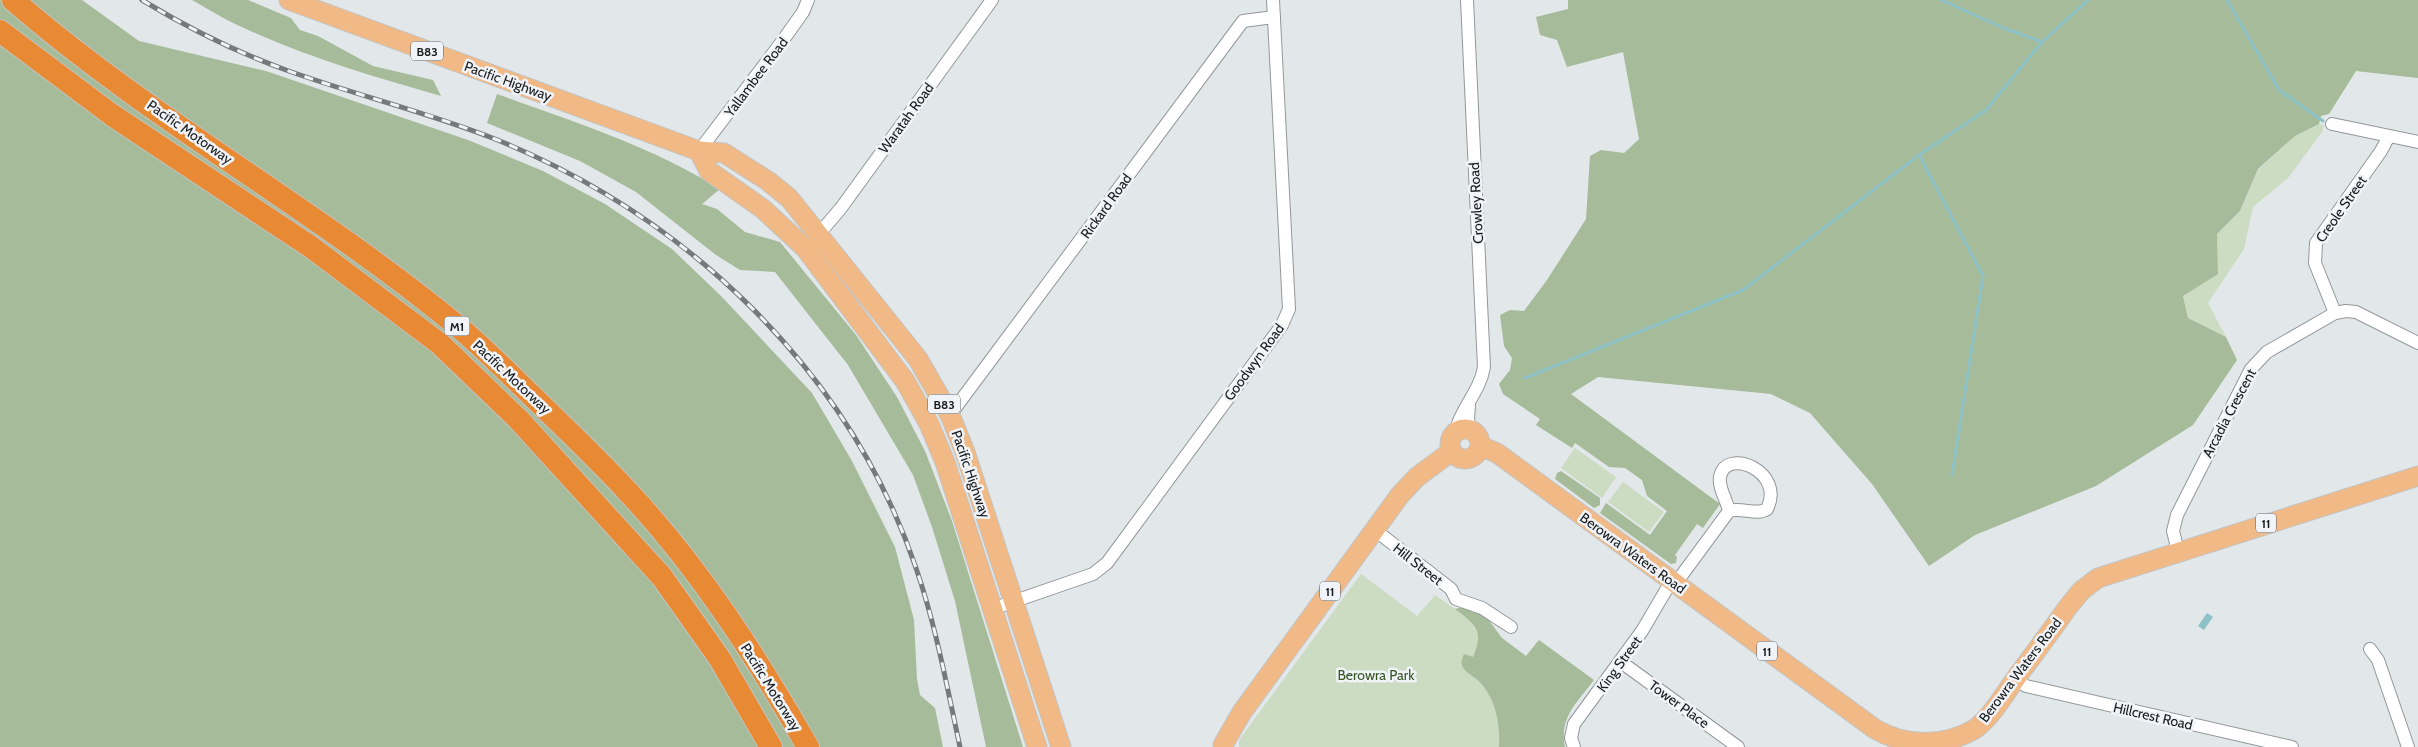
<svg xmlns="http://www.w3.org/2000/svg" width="2418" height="747" viewBox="0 0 2418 747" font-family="Cabin,sans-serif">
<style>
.green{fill:#cbdcc2}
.forest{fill:#a5bb99}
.water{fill:#8ec2c6}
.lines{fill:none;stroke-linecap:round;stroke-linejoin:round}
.stream{stroke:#8ec2c6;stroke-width:3}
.street-casing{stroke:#93979a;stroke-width:14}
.primary-casing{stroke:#c3c4c4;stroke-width:21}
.highway-casing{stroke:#c3c4c4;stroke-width:24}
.street{stroke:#fff;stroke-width:12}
.primary{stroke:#f1b985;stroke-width:19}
.highway{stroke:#e88a34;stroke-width:22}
.rail-casing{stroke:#76797b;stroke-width:5}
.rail{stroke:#f0f4f8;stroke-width:3;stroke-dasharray:9;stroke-linecap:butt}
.labels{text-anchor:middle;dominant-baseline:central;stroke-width:5;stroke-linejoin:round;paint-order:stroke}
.shield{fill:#f0f4f8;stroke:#5a5c5e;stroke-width:1}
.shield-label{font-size:12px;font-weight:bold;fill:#191b1c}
.street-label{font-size:14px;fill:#191b1c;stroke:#f0f4f8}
.park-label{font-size:14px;fill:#375624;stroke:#f0f4f8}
</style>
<rect width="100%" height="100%" fill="#e2e7ea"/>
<g class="green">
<polygon points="2319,124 2324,126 2322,132 2288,178 2253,207 2244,249 2208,303 2226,337 2188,318 2183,295 2218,274 2217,234 2240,211 2258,170 2295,136"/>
<polygon points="1575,448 1616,477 1602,498 1561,468"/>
<polygon points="1623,482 1664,512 1649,532 1608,502"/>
<path d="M1361 574 1417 616 1435 595 1455 609C1483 602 1485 619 1501 637 1508 644 1518 650 1526 656L1539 640 1552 747H1239V740Z"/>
</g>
<g class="forest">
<polygon points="0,0 82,0 139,41 266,71 468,140 543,171 605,204 672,249 722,297 812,393 852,461 895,547 914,620 917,679 920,695 935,708 943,747 0,747"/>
<path d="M192 0H248L291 18 300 30 318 36 373 66 433 80 441 96C374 77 309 58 246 29 227 21 210 10 192 0Z"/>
<polygon points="1568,0 2418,0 2418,78 2356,71 2329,114 2321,116 2319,124 2295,136 2258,169 2240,211 2217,234 2218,274 2183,296 2188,318 2226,337 2237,360 2193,425 2096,486 1975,535 1929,566 1872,484 1810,413 1771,394 1598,377 1571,394 1720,504 1703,528 1697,524 1675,555 1677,557 1676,563 1671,564 1600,513 1606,503 1650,535 1667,511 1647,496 1642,480 1625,468 1609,467 1575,443 1572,448 1536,425 1540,419 1503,394 1499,384 1510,370 1512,358 1504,346 1500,315 1510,310 1524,311 1547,280 1586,219 1590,156 1601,150 1624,153 1639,139 1623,52 1567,67 1557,40 1540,35 1536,17 1568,9"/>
<path d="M497 94C574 122 651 146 720 189L702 204 717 209 745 232 780 242 856 335 897 397 925 451 952 521 1023 747H986L955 601 932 527 913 475 848 365 775 272 740 270 716 255 636 192 580 161 487 123Z"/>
<polygon points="1561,471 1600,498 1600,505 1594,508 1555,479 1557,473"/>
<path d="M1467 606 1482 611 1502 638 1526 656 1539 640 1594 680C1577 703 1559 717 1565 747H1499C1500 726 1497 705 1484 687 1479 679 1469 675 1464 669 1460 665 1462 658 1464 654L1473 657C1484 631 1477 625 1455 609Z"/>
</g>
<polygon class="water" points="2207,613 2213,617 2204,630 2198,626"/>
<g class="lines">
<g class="stream">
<polyline points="1941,0 2006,29 2042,42"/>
<polyline points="2227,0 2279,90 2323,121"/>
<polyline points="1919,155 1983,276 1952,475"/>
<polyline points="1525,378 1743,290 1919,155 1986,110 2042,42 2088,0"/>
</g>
<g class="street-casing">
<g id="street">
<polyline points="2332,124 2418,142"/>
<polyline points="699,151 781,43 803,12 808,0"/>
<polyline points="818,235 841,208 992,0"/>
<polyline points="2335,313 2315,263 2316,243 2381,151 2389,136"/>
<polyline points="1469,405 1468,420 1470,430"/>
<polyline points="950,415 1243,21 1274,17"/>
<path d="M1455 433C1460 409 1480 392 1484 367L1467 0"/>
<polyline points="1375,530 1451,589 1456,599 1482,608 1511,627"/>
<polyline points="2178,551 2173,531 2177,515 2251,369 2267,352 2335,313 2346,311 2356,312 2418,343"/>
<path d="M1676 583 1729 511C1742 507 1757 516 1767 509 1786 472 1726 446 1720 477 1718 487 1727 501 1729 511"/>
<polyline points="992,609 1093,574 1107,563 1282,325 1289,309 1273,0"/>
<polyline points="2370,649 2378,660 2408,747"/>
<polyline points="1621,662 1738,747"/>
<polyline points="2015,679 2026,686 2292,747"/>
<polyline points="1574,747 1571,738 1574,724 1642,631 1672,580"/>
</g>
</g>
<g class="primary-casing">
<g id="primary">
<polyline points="289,0 699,151 724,153 768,181 789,198 918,359 950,415 965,452 1061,747"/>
<polyline points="699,151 709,171 763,209 805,248 905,381 929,424 945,462 1037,747"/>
<circle cx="1465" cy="444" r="15"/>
<path d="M1480 446 1497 453 1553 494 1875 729C1906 747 1944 747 1975 729 1992 716 2004 695 2016 678 2034 654 2051 631 2068 607L2081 591 2098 578 2418 476"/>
<polyline points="1223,745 1242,712 1400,495 1417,477 1452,451"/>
</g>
</g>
<g class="highway-casing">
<g id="highway">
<path d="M13 0C151 120 314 208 455 324 482 346 507 372 532 396 565 428 599 460 630 494 700 569 757 658 808 747"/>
<polyline points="0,31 112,115 311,247 440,344 519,420 662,577 720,659 771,747"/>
</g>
</g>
<use href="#street" class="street"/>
<use href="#primary" class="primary"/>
<use href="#highway" class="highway"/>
<g class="rail-casing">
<path id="rail" d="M142 0C188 28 236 52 286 70 355 95 427 112 495 139 686 216 849 370 916 568 936 626 947 687 960 747"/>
</g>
<use href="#rail" class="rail"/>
</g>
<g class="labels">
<g class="shield">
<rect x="411" y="41.5" width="32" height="19" rx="4"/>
<rect x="444.5" y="316.5" width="25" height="19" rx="4"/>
<rect x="928" y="394.5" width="32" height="19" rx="4"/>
<rect x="2256" y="513.5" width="20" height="19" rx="4"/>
<rect x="1320" y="581.5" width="20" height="19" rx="4"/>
<rect x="1757" y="641.5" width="20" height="19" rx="4"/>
</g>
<g class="shield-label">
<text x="427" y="51">B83</text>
<text x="457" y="326">M1</text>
<text x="944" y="404">B83</text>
<text x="2266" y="523">11</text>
<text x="1330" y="591">11</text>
<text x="1767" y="651">11</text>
</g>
<g class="street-label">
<text transform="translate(756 77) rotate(-53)">Yallambee Road</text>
<text transform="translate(508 81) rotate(20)">Pacific Highway</text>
<text transform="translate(906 118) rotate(-54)">Waratah Road</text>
<text transform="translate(190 132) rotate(35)">Pacific Motorway</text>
<text transform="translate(1476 203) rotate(-93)">Crowley Road</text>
<text transform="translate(1106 206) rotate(-54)">Rickard Road</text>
<text transform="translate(2341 209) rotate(-55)">Creole Street</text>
<text transform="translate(1254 362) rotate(-54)">Goodwyn Road</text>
<text transform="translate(512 377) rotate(43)">Pacific Motorway</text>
<text transform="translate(2229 413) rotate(-62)">Arcadia Crescent</text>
<text transform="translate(971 474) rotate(71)">Pacific Highway</text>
<text transform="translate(1633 553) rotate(36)">Berowra Waters Road</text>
<text transform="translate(1418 564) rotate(38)">Hill Street</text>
<text transform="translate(1619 664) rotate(-54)">King Street</text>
<text transform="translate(2020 670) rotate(-53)">Berowra Waters Road</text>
<text transform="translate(771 687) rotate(58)">Pacific Motorway</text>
<text transform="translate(1679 704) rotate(36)">Tower Place</text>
<text transform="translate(2153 716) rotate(13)">Hillcrest Road</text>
</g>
<g class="park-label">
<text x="1376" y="675">Berowra Park</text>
</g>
</g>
</svg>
